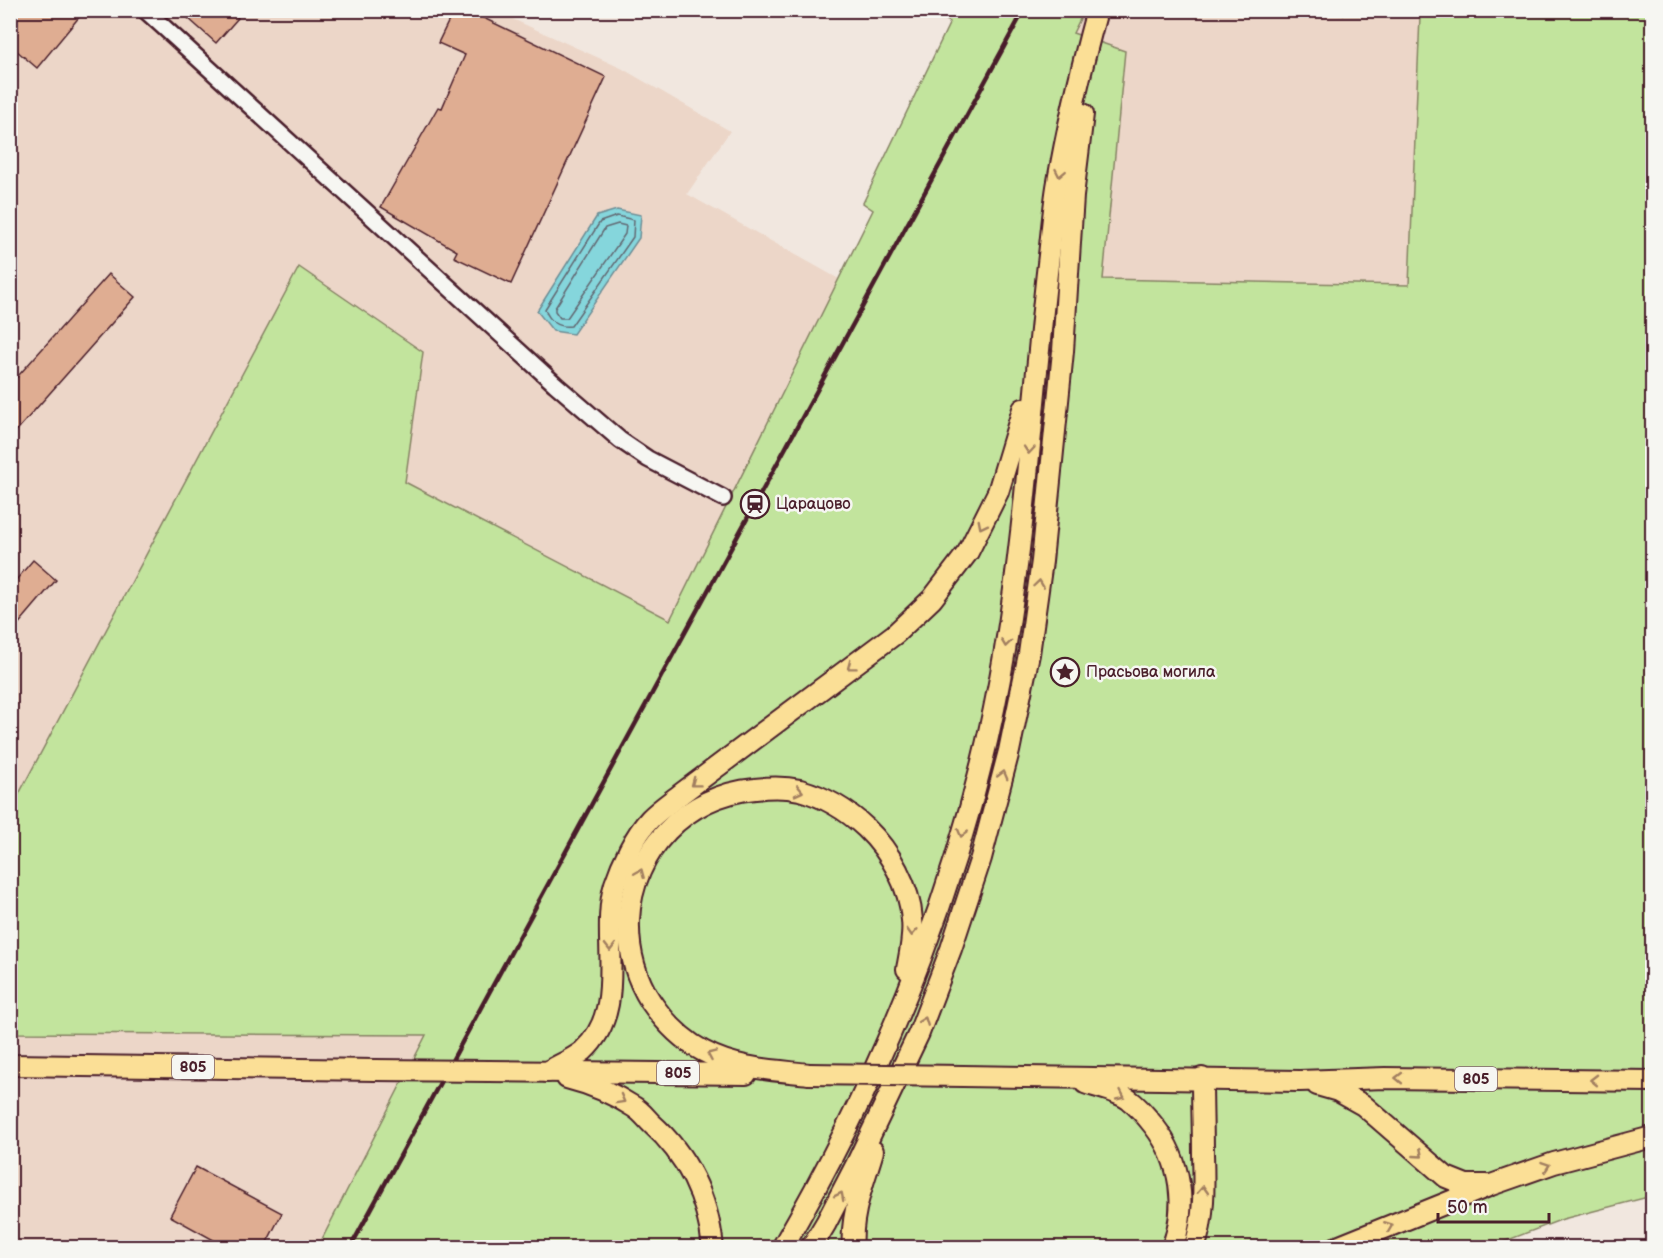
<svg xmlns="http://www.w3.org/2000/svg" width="1663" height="1258" viewBox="0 0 1663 1258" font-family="'Balsamiq Sans',sans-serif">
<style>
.built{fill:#ecd6c8}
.green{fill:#c2e49d;stroke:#868264;stroke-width:1.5}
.water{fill:#85d6dc;stroke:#6d8d95;stroke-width:1.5}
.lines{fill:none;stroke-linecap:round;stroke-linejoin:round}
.shore{stroke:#626872;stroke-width:1.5}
.building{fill:#dfad92;stroke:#4a1f2b;stroke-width:1.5}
.minor-casing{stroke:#4a1f2b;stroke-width:20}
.major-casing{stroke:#4a1f2b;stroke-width:24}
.minor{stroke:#f6f6f2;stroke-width:15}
.major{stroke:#fbdf96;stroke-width:20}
.rail{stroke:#4a1f2b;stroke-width:4.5}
.major-bridge-casing{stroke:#4a1f2b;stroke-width:24;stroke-linecap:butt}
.major-bridge{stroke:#fbdf96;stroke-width:20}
.oneway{stroke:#a27f60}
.labels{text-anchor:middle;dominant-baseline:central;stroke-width:5;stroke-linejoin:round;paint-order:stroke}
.shield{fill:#f6f6f2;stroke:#7e6067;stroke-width:1.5}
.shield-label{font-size:15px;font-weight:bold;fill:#4a1f2b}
.poi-label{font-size:16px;fill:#4a1f2b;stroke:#f6f6f2;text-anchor:start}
</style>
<rect width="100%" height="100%" fill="#f1e7df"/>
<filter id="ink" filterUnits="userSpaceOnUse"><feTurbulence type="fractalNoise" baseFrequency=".0167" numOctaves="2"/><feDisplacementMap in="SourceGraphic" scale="12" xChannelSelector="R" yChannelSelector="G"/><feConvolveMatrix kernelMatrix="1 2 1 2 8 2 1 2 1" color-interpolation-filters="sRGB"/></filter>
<g filter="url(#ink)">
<g class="built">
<polygon points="1084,10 1180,11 1420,16 1409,285 1103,279 1125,51 1072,32"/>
<polygon points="11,11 495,11 621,68 730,131 687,194 839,279 670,620 405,482 423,352 299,268 11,809"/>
<polygon points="11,1033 427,1035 318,1247 11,1248"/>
</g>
<polygon class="green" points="932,11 1084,11 1073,33 1125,51 1103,279 1409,285 1420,16 1180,11 1651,11 1648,16 1652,93 1652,1036 1650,1042 1652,1043 1652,1196 1563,1219 1487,1248 318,1247 426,1035 11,1033 11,809 299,267 423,352 405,482 670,620 873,210 863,203 950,22"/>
<polygon class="water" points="617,210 641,215 639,238 573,334 553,331 537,311 597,216"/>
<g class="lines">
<g class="shore">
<path d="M617 216 634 220 633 237 571 326C559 328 549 321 545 309L600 222Z"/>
<polygon points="618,224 626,226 625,234 567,318 560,318 555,311 555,308 605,228"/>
</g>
</g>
<g class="building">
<polygon points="10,10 85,10 37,68 10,45"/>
<polygon points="179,10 230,10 238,18 216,43"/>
<polygon points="454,10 467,10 606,77 511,284 454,257 457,251 381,207 438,107 442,108 465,55 438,43"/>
<polygon points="109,274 135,297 10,438 10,385"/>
<polygon points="33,560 56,580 10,634 10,587"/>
<polygon points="196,1167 282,1213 264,1248 228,1248 170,1216"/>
</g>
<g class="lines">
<g class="minor-casing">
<polyline id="minor" points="145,10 555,384 620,440 648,459 723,498"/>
</g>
<g class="major-casing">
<g id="major">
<polyline points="10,1065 375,1070"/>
<polyline points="488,1071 746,1074"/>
<path d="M547 1072C559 1065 573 1059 583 1051 630 1008 599 937 615 884 622 863 635 835 650 819 660 809 672 801 682 793L895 634 932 599 968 552 998 492 1023 409"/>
<path d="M809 1074C773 1070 736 1069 703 1051 682 1040 664 1021 651 1002 635 977 628 950 629 920 632 851 686 795 755 789 770 787 786 787 800 790 825 797 848 811 866 828 890 851 910 887 912 920 914 936 910 953 907 969"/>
<polyline points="963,1076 1300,1081 1385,1078 1652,1081"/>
<path d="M567 1078C591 1084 614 1094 634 1107 641 1111 646 1118 651 1123 688 1156 708 1198 713 1248"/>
<path d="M1085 1083C1099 1088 1116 1091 1128 1099 1138 1106 1147 1117 1154 1126 1181 1161 1188 1206 1172 1248"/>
<polyline points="1317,1085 1338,1091 1363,1105 1446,1177 1466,1185 1486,1185"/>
<path d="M782 1248C889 1064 970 861 1005 650 1026 523 1033 393 1048 264 1051 239 1053 213 1057 187 1067 128 1081 69 1097 10"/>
<polyline points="811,1248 826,1223 856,1165 919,1033 951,949 981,858 1009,751 1029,654 1042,561 1063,351 1073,196 1083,114"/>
<path d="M853 1248C850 1215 864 1182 873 1151"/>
<path d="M1194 1248C1205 1219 1204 1184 1203 1154 1203 1129 1202 1104 1202 1078"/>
<polyline points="1335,1248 1491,1185 1554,1163 1652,1137"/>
</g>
</g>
<use href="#minor" class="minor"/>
<use href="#major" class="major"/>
<polyline class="rail" points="350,1248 1024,10"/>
<g class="major-bridge-casing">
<g id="major-bridge">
<polyline points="375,1070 488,1071"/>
<polyline points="809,1074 963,1076"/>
</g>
</g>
<use href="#major-bridge" class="major-bridge"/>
</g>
<defs><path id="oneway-chevron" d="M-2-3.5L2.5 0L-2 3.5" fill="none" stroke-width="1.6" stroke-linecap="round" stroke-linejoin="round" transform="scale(1.5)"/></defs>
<g class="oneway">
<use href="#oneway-chevron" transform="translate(1060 173) rotate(101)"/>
<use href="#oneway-chevron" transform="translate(1029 450) rotate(95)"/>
<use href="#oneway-chevron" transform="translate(982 525) rotate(117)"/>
<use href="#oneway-chevron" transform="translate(1039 584) rotate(-82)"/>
<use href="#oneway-chevron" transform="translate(1006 643) rotate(98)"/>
<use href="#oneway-chevron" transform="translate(851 666) rotate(143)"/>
<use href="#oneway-chevron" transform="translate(1003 775) rotate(-75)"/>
<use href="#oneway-chevron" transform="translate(695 783) rotate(143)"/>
<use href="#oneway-chevron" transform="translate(799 791) rotate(13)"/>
<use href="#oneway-chevron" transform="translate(962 833) rotate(105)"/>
<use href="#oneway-chevron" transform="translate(640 873) rotate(-67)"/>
<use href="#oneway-chevron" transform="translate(912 932) rotate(93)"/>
<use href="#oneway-chevron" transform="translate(610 947) rotate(90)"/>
<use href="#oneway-chevron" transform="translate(924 1021) rotate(-69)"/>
<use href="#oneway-chevron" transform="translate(711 1055) rotate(-156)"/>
<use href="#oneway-chevron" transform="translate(1399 1078) rotate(-179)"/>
<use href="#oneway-chevron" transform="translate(1594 1080) rotate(-179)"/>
<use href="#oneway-chevron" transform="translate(1121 1096) rotate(25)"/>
<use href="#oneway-chevron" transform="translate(621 1100) rotate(29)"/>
<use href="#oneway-chevron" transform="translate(1419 1154) rotate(41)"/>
<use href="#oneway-chevron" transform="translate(1546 1166) rotate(-19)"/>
<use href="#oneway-chevron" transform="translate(1203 1190) rotate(-87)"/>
<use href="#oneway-chevron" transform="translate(840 1196) rotate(-63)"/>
<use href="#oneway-chevron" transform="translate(1389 1226) rotate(-22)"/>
</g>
</g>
<defs>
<g id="station-ring" transform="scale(1.5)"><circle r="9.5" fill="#f6f6f2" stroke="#4a1f2b" stroke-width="1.5"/><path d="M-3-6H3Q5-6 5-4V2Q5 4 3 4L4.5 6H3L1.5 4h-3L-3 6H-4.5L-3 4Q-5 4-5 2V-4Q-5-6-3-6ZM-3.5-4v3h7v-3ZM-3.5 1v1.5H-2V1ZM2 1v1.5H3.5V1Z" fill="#4a1f2b"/></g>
<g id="sight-ring" transform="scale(1.5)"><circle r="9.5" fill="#f6f6f2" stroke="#4a1f2b" stroke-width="1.5"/><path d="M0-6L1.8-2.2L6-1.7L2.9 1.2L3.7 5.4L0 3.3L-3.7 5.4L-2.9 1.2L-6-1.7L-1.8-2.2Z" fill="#4a1f2b"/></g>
</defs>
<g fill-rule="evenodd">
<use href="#station-ring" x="755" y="504"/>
<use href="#sight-ring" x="1065" y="672"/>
</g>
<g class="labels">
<g class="shield">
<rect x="172" y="1055" width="42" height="24" rx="4.5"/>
<rect x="657" y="1061" width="42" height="24" rx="4.5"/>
<rect x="1455" y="1067" width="42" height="24" rx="4.5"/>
</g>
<g class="shield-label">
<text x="193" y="1067">805</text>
<text x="678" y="1073">805</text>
<text x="1476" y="1079">805</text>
</g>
<g class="poi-label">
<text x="776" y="504">Царацово</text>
<text x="1086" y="672">Прасьова могила</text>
</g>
</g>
<rect width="1663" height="1258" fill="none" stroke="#f6f6f2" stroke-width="36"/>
<rect x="18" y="18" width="1627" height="1222" fill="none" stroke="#4a1f2b" stroke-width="2" filter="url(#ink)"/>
<path d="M1438 1213v9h111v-9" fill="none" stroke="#4a1f2b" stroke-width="3"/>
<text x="1447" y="1213" font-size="18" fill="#4a1f2b" stroke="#f6f6f2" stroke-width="4.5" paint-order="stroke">50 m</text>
</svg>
